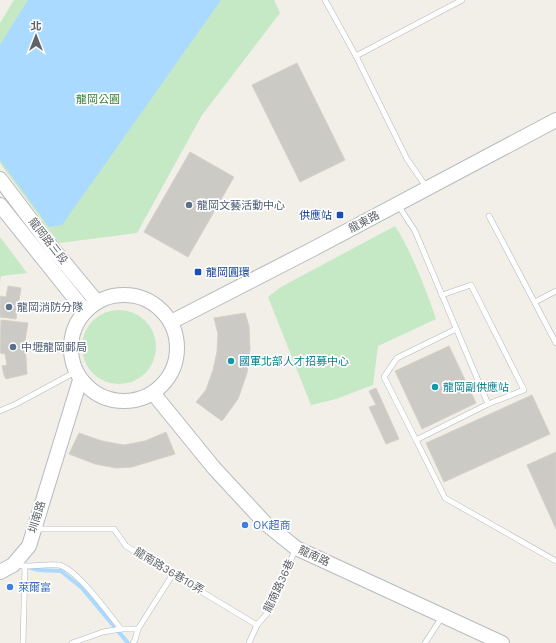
<svg xmlns="http://www.w3.org/2000/svg" width="556" height="643" viewBox="0 0 556 643" font-family="'Work Sans','Noto Sans TC',sans-serif">
<style>
.green{fill:#c5e8c5}
.water{fill:#aadaff}
.lines{fill:none;stroke-linecap:round;stroke-linejoin:round}
.stream{stroke:#aadaff;stroke-width:4}
.building{fill:#cccac5;stroke:#d6d1c6}
.lane-casing{stroke:#b5b8bc;stroke-width:6}
.secondary-casing{stroke:#b6babf;stroke-width:16}
.lane{stroke:#fff;stroke-width:5}
.secondary{stroke:#fff;stroke-width:14}
.service-dot{fill:#5c6f8a;stroke:#fff;stroke-width:1.5}
.transit-dot{fill:#1a4fb4;stroke:#fff;stroke-width:1.5}
.culture-dot{fill:#0f9aa8;stroke:#fff;stroke-width:1.5}
.shop-dot{fill:#3f7fe0;stroke:#fff;stroke-width:1.5}
.labels{text-anchor:middle;dominant-baseline:central;stroke-width:3.5;stroke-linejoin:round;paint-order:stroke}
.park-label{font-size:11px;fill:#348238;stroke:#fff}
.service-label{font-size:11px;fill:#4e5e75;stroke:#fff;text-anchor:start}
.transit-label{font-size:11px;fill:#164399;stroke:#fff;text-anchor:end}
.street-label{font-size:11px;fill:#5f6368;stroke:#fff}
.culture-label{font-size:11px;fill:#0d838f;stroke:#fff;text-anchor:start}
.shop-label{font-size:11px;fill:#366cbe;stroke:#fff;text-anchor:start}
</style>
<rect width="100%" height="100%" fill="#f1efe8"/>
<g class="green">
<polygon points="14,0 274,0 280,13 202,115 137,233 59,243 0,163 0,23"/>
<path d="M395 226C413 255 425 287 436 319L378 346 373 385 336 399 311 405 268 297 281 287Z"/>
<polygon points="0,237 27,273 1,276 0,282"/>
<circle cx="119" cy="347" r="37"/>
</g>
<polygon class="water" points="28,0 221,0 62,225 49,227 0,160 0,45"/>
<g class="lines">
<polyline class="stream" points="27,567 39,570 61,571 82,588 128,643"/>
</g>
<g class="building">
<polygon points="297,63 345,160 300,182 252,85"/>
<polygon points="190,152 234,177 188,257 144,232"/>
<polygon points="8,286 21,288 16,319 0,317 0,296 6,297"/>
<polygon points="245,313 249,326 250,349 247,373 238,399 222,421 196,402 206,390 213,370 217,352 218,334 214,318"/>
<polygon points="1,320 28,323 25,341 27,374 6,379 4,375 2,366 7,365 5,354 0,353"/>
<polygon points="449,346 476,403 422,429 395,371"/>
<polygon points="376,388 399,439 386,444 369,407 376,405 369,391"/>
<polygon points="532,395 550,434 444,482 426,443"/>
<polygon points="166,432 175,454 132,467 116,468 95,464 69,454 79,433 102,441 124,445 145,441"/>
<polygon points="556,452 556,529 527,465"/>
</g>
<g class="lines">
<g class="lane-casing">
<g id="lane">
<polyline points="325,0 356,56 407,159 427,188"/>
<polyline points="356,56 462,0"/>
<polyline points="398,205 415,231 488,404 416,440 445,498 556,561"/>
<polyline points="489,216 556,343"/>
<polyline points="442,295 471,285 524,390 488,404"/>
<polyline points="535,302 556,291"/>
<polyline points="0,411 16,404 77,371"/>
<polyline points="416,440 384,377 397,358 456,329"/>
<polyline points="36,529 114,529 126,546 257,625"/>
<polyline points="22,566 25,566 23,643"/>
<path d="M25 566C35 566 48 564 59 565 77 569 108 613 121 629"/>
<polyline points="72,643 103,632 121,629 138,629"/>
<polyline points="133,643 135,640 138,629 173,574"/>
<polyline points="249,643 257,625 270,610 295,550"/>
<polyline points="425,643 442,617"/>
</g>
</g>
<g class="secondary-casing">
<g id="secondary">
<polyline points="0,179 53,249 97,302"/>
<polyline points="0,205 85,311"/>
<circle cx="124" cy="348" r="53"/>
<polyline points="171,322 313,249 556,120"/>
<polyline points="153,393 214,468 265,523 296,548 502,643"/>
<polyline points="0,572 13,565 29,546 80,380"/>
</g>
</g>
<use href="#lane" class="lane"/>
<use href="#secondary" class="secondary"/>
</g>
<g class="service-dot">
<circle cx="189" cy="205" r="4"/>
<circle cx="9" cy="307" r="4"/>
<circle cx="13" cy="347" r="4"/>
</g>
<g class="transit-dot">
<rect x="336" y="211" width="8" height="8" rx="2"/>
<rect x="194" y="268" width="8" height="8" rx="2"/>
</g>
<g class="culture-dot">
<circle cx="231" cy="361" r="4"/>
<circle cx="435" cy="387" r="4"/>
</g>
<g class="shop-dot">
<circle cx="245" cy="525" r="4"/>
<circle cx="10" cy="587" r="4"/>
</g>
<g class="labels">
<g class="park-label">
<text x="98" y="99">龍岡公園</text>
</g>
<g class="service-label">
<text x="197" y="205">龍岡文藝活動中心</text>
<text x="17" y="307">龍岡消防分隊</text>
<text x="21" y="347">中壢龍岡郵局</text>
</g>
<g class="transit-label">
<text x="332" y="215">供應站</text>
<text x="206" y="272" text-anchor="start">龍岡圓環</text>
</g>
<g class="street-label">
<text transform="translate(364 222) rotate(-28)">龍東路</text>
<text transform="translate(48 241) rotate(52)">龍岡路三段</text>
<text transform="translate(37 517) rotate(-73)">圳南路</text>
<text transform="translate(314 556) rotate(25)">龍南路</text>
<text transform="translate(169 571) rotate(31)">龍南路36巷10弄</text>
<text transform="translate(279 586) rotate(-65)">龍南路36巷</text>
</g>
<g class="culture-label">
<text x="239" y="361">國軍北部人才招募中心</text>
<text x="443" y="387">龍岡副供應站</text>
</g>
<g class="shop-label">
<text x="253" y="525">OK超商</text>
<text x="18" y="587">萊爾富</text>
</g>
</g>
<g transform="translate(36 36)" stroke="#ffffff" stroke-width="3" paint-order="stroke">
<path d="M0-3L7 15L0 10L-7 15Z" fill="#5f6368"/>
<text y="-6" font-size="11" font-weight="bold" text-anchor="middle" fill="#5f6368">北</text>
</g>
</svg>
